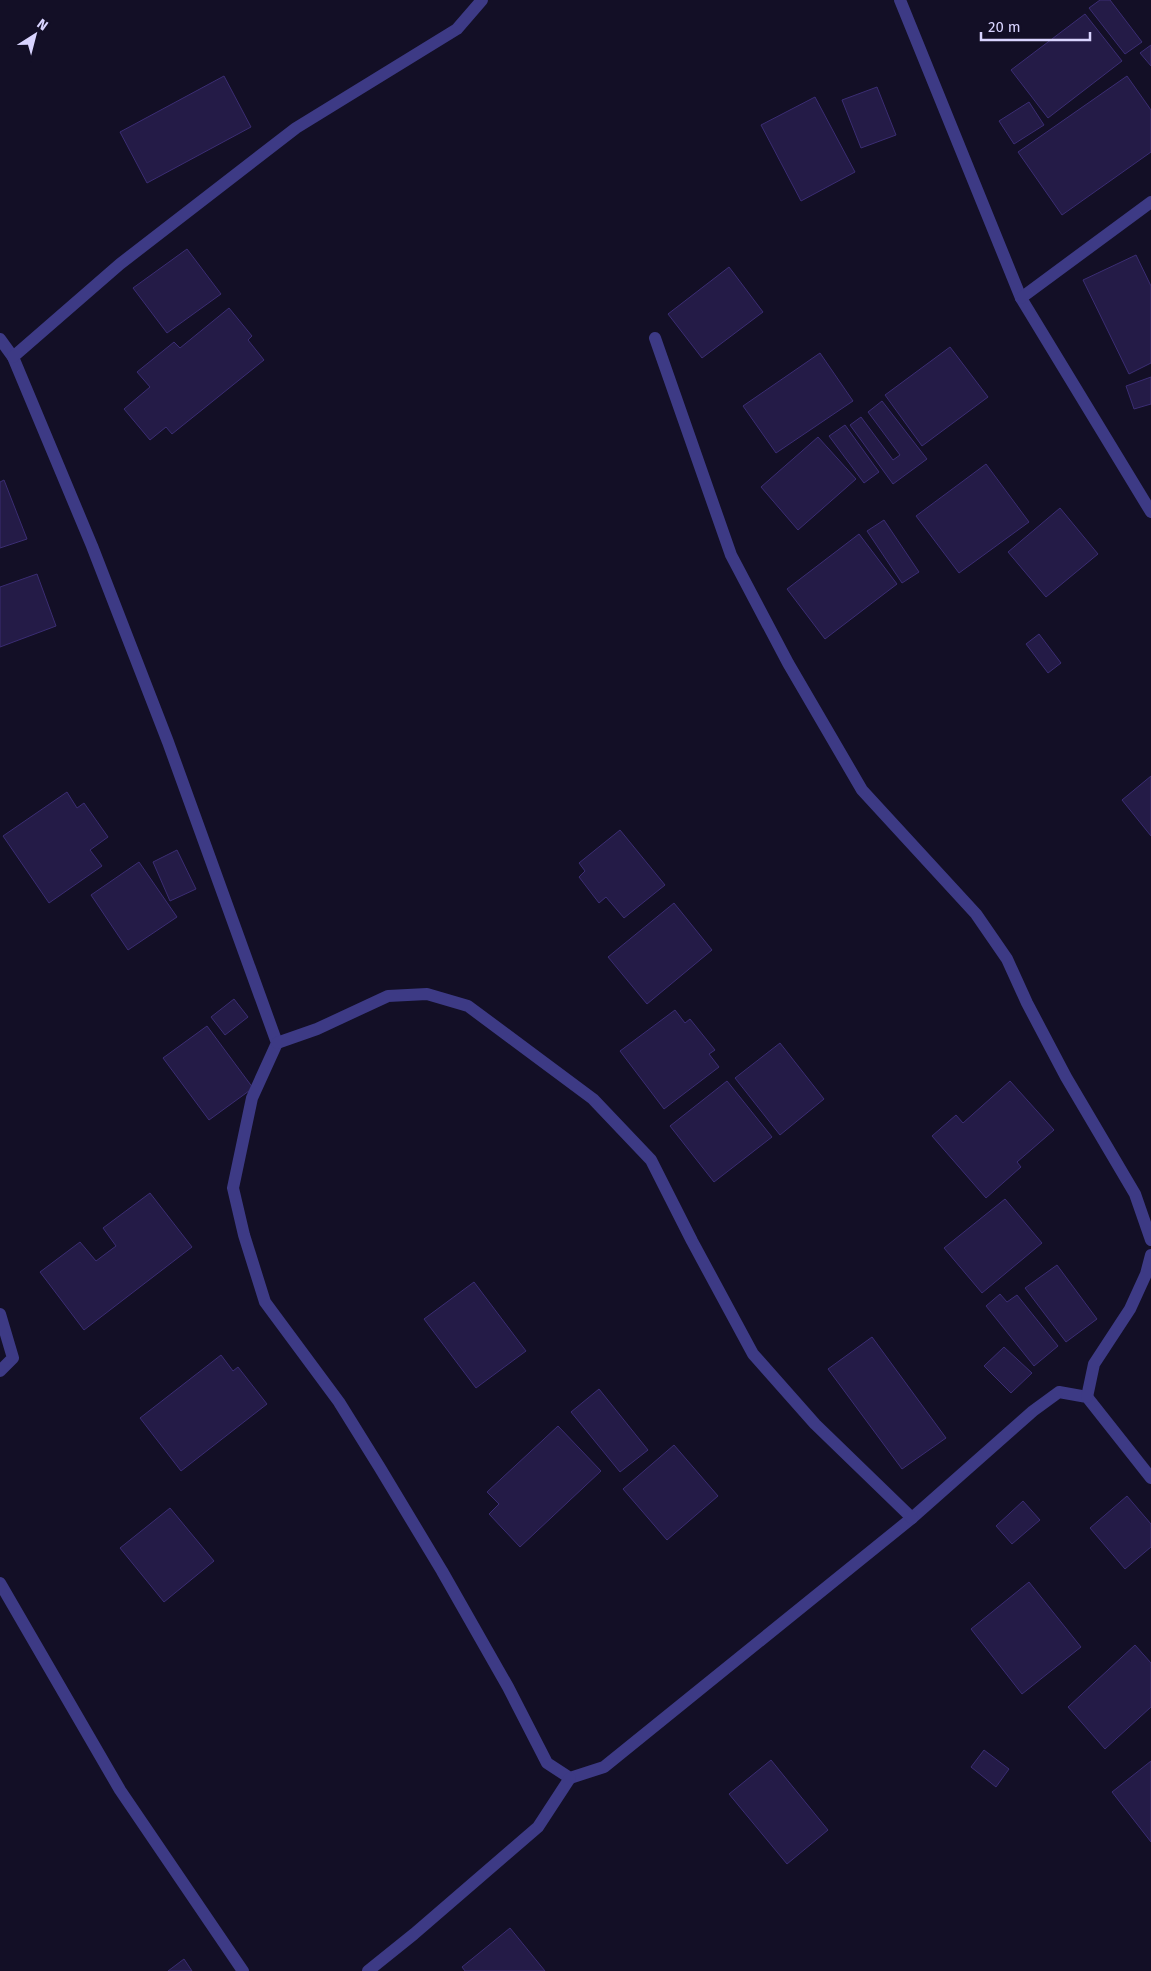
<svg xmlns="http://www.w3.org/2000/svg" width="1151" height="1971" viewBox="0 0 1151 1971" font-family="'Fira Sans',sans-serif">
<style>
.building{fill:#241b47;stroke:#3b2d73}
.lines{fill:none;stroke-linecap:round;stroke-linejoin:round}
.street{stroke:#3d3a85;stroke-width:12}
</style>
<rect width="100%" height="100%" fill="#130f26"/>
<g class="building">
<polygon points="1100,0 1110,0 1142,42 1125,54 1089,8"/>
<polygon points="1085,14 1122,61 1048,118 1011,70"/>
<polygon points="1151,45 1151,66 1140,53"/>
<polygon points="224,76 251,127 147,183 120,132"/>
<polygon points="1127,76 1151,110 1151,152 1062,215 1018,152"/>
<polygon points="877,87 896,135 861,148 842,100"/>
<polygon points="815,97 855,172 801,201 761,125"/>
<polygon points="1029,102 1044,125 1014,144 999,121"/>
<polygon points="187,249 221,294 167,333 133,288"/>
<polygon points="1136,255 1151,286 1151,363 1129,374 1083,280"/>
<polygon points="729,267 763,312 702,358 668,314"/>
<polygon points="229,308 252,336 248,340 264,360 172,434 166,427 150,440 124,409 150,387 137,372 174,342 180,348"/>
<polygon points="950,347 988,397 922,446 885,395"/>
<polygon points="820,353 853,401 776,453 743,406"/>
<polygon points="1151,377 1151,404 1134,409 1126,386"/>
<polygon points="882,401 927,459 893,484 850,425 861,417 893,460 900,455 868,412"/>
<polygon points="845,425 879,472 864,483 829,436"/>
<polygon points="818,437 856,479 798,530 761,487"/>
<polygon points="986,464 1029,522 959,573 916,516"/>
<polygon points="4,480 27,539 0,548 0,482"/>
<polygon points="1060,508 1098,554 1046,597 1008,552"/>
<polygon points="884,520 919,572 902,583 867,531"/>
<polygon points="859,534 897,584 825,639 787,589"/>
<polygon points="37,574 56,626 0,647 0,587"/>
<polygon points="1039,634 1061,663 1048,673 1026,644"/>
<polygon points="1151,776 1151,836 1122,800"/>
<polygon points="67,792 77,808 84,803 108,837 90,850 102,866 49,903 3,836"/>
<polygon points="620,830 665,885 624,918 606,897 599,903 579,877 585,871 579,863"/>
<polygon points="177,850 196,889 170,901 153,862"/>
<polygon points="139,862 177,917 128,950 91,895"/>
<polygon points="674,903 712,950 647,1004 608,957"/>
<polygon points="234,999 248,1017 225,1035 211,1017"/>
<polygon points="675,1010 685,1023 690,1019 715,1050 709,1054 719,1067 664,1109 620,1051"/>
<polygon points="207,1026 253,1088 209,1120 163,1058"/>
<polygon points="780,1043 824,1099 780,1135 735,1078"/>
<polygon points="727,1081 772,1137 714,1182 670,1126"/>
<polygon points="1010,1081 1054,1130 1017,1162 1021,1167 986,1198 932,1136 956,1115 963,1123"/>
<polygon points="150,1193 192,1247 84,1330 40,1272 80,1242 96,1261 116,1246 103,1228"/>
<polygon points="1005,1199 1042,1243 982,1293 944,1248"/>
<polygon points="1057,1265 1097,1319 1066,1342 1025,1288"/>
<polygon points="474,1282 526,1351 476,1388 424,1319"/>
<polygon points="1000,1294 1007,1302 1017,1295 1058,1346 1034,1366 986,1306"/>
<polygon points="872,1337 946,1438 902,1469 828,1369"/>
<polygon points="1004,1347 1032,1373 1011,1393 984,1366"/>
<polygon points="221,1355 233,1371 238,1367 267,1404 181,1471 140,1418"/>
<polygon points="599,1389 648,1450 620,1472 571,1412"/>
<polygon points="558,1426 601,1471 520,1547 489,1514 499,1504 487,1492"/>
<polygon points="674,1445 718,1496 667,1540 623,1489"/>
<polygon points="1127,1496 1151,1524 1151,1547 1125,1569 1090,1528"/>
<polygon points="1023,1501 1040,1520 1012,1544 996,1526"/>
<polygon points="170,1508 214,1561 164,1602 120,1548"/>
<polygon points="1029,1582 1081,1647 1022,1694 971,1629"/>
<polygon points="1135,1645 1151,1663 1151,1707 1105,1749 1068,1707"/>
<polygon points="984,1750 1009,1769 996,1787 971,1767"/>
<polygon points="771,1760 828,1830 787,1864 729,1794"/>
<polygon points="1151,1761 1151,1842 1112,1792"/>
<polygon points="510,1928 545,1971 465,1971 462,1967"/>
<polygon points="184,1959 192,1971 168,1971"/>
</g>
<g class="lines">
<g class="street">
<polyline points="900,0 1021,298 1151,512"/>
<polyline points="1021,298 1151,202"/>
<polyline points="655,338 731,555 788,663 862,790 976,914 1007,959 1027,1003 1066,1077 1135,1194 1151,1240"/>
<polyline points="0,339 13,357 92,546 168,742 277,1043 252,1098 233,1188 244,1235 265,1302 339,1402 380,1468 442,1571 508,1687 547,1763 570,1778 604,1767 912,1518 1033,1411 1059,1392 1087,1397 1151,1478"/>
<polyline points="13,357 120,264 296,128 457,29 482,0"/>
<polyline points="277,1043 317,1029 388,996 427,994 468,1006 593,1099 651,1160 692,1241 753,1354 815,1424 912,1518"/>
<polyline points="0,1314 13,1358 0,1371"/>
<polyline points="1087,1397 1094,1364 1130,1309 1146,1274 1151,1255"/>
<polyline points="0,1583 120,1790 243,1971"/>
<polyline points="368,1971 414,1934 538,1827 570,1778"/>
</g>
</g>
<g transform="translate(35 35) rotate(36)" stroke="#130f26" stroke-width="4" paint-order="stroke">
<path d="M0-4L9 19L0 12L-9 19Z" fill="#d9d4ff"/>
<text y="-8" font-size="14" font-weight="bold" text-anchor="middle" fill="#d9d4ff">N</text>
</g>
<path d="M981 32v8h109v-8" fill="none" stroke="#d9d4ff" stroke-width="2.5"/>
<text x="988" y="32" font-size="15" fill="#d9d4ff" stroke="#130f26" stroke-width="4" paint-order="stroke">20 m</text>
</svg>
